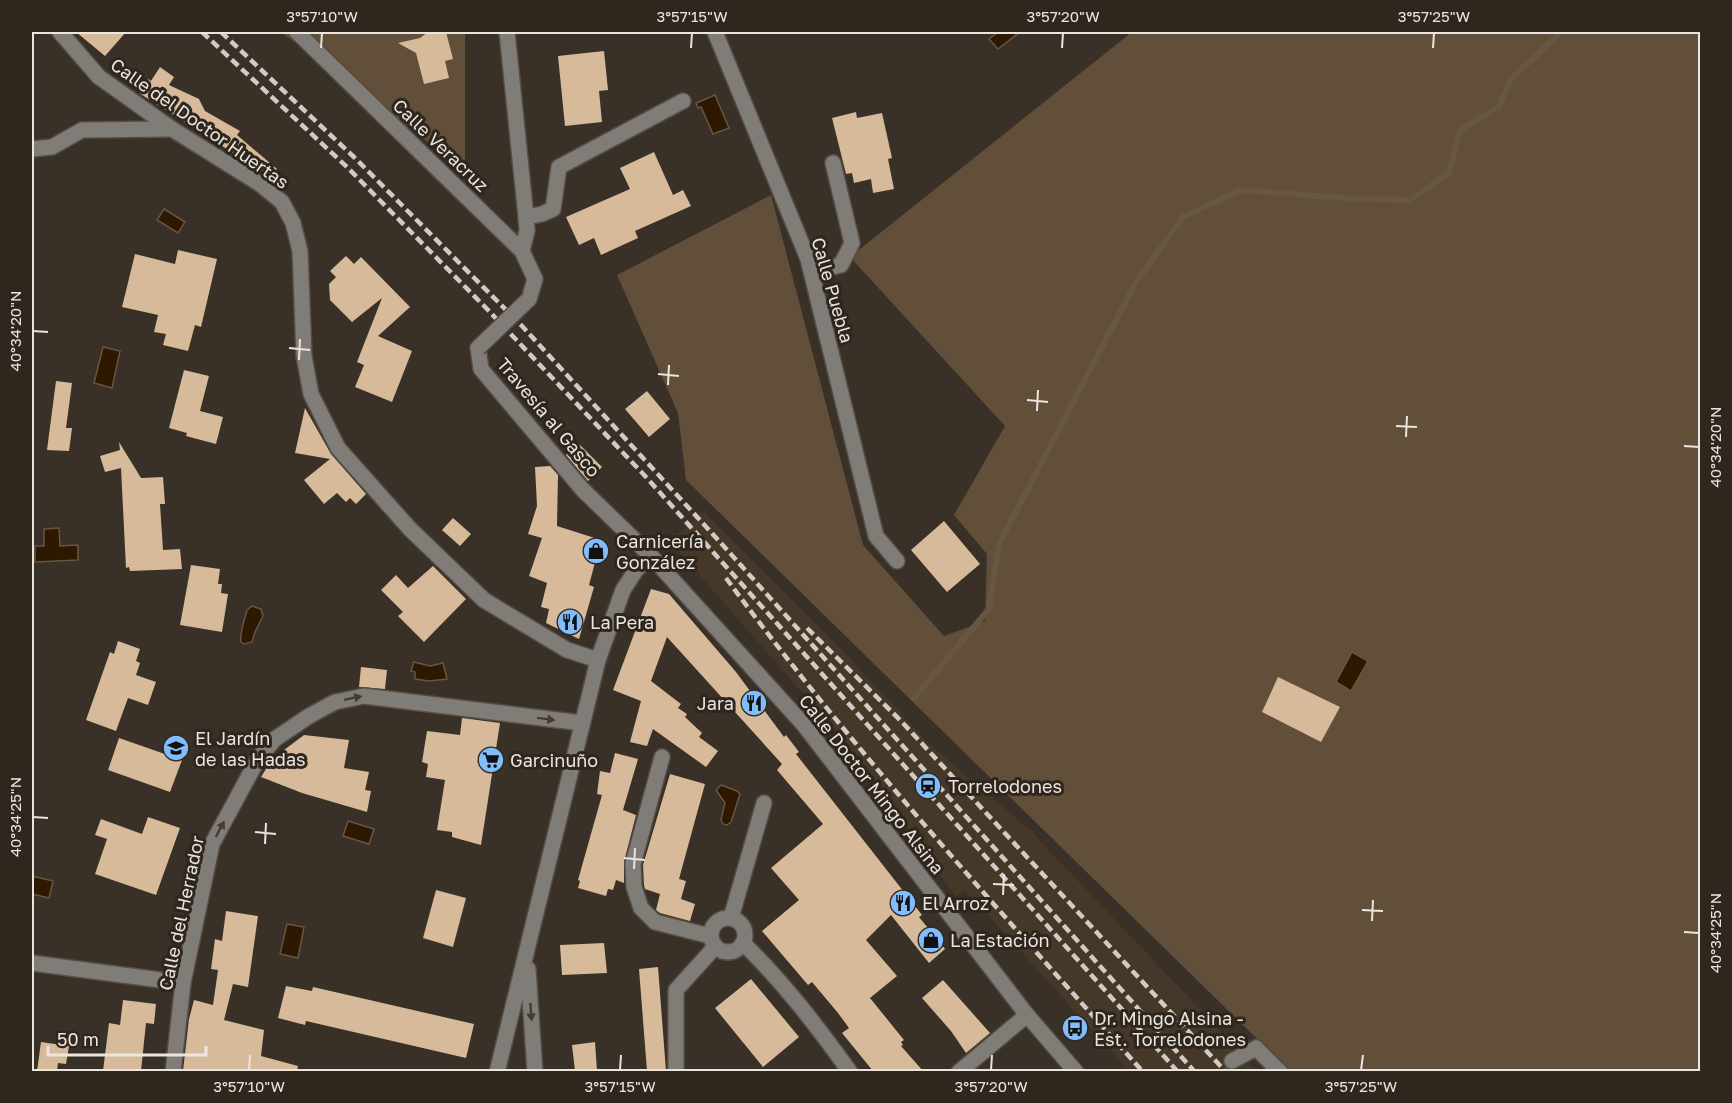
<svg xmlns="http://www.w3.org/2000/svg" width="1732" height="1103" viewBox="0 0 1732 1103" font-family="'Golos Text',sans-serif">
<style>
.built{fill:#453829}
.green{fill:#614f3a}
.water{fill:#2e1800;stroke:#675643;stroke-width:1.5}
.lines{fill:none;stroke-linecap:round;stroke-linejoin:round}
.stream{stroke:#675643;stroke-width:6}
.building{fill:#d6ba9a}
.minor-casing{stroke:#554d44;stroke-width:18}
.minor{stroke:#807c77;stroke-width:15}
.rail{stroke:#d1cbc4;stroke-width:4.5;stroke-dasharray:9 4.5;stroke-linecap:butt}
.minor-bridge-casing{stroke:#554d44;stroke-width:18;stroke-linecap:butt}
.minor-bridge{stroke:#807c77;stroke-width:15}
.oneway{fill:#433c34}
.ticks{fill:none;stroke:#ebe5df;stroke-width:2}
.labels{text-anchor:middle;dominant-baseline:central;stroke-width:6;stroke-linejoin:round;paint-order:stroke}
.street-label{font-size:18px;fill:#ebe5df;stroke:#2f261d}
.poi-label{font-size:18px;fill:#ebe5df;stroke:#2f261d;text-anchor:start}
.neatline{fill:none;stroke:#ebe5df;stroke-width:2}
.ticks-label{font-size:15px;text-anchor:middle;fill:#ebe5df}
</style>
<rect width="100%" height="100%" fill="#393027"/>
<polygon class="built" points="703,511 846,654 926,741 1029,829 1231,1042 1232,1061 1249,1064 1257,1071 1129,1071 964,889 956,897 846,743 670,541"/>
<g class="green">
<polygon points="281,32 465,32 465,170"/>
<polygon points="1132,32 1700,32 1700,1071 1290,1071 686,480 678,413 617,275 771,195 863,545 944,636 985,621 987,554 954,515 1005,426 850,257"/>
</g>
<g class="water">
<polygon points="998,32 1020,32 998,49 989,39"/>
<polygon points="715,95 729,128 713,134 701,107 698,108 696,103"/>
<polygon points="164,209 185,222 178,233 157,220"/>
<polygon points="103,347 120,351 112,388 94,383"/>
<polygon points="59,528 60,546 78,545 78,560 35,562 35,546 44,546 44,529"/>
<path d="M252 606 261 609 263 616 255 632 252 642 244 644 241 642C239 635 245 618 247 610Z"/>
<polygon points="1352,652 1368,661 1351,691 1336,682"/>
<polygon points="414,662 430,666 443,663 447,679 429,681 415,679 415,672 411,671"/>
<polygon points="721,785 737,791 740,794 731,822 727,825 723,824 721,820 725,803 716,790"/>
<polygon points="348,821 374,829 369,844 343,836"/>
<polygon points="32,876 53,881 49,898 32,894"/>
<polygon points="287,924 304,927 298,958 280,954"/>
</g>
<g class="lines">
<polyline class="stream" points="914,698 989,609 999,544 1136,282 1183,217 1240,190 1357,199 1410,200 1449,173 1460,130 1499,107 1511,79 1561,32"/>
</g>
<g class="building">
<polygon points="76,32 126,32 105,56"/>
<polygon points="428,32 435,34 446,32 453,59 445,61 449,78 424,84 416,53 398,43 420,38"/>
<polygon points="604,51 608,90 599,91 602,122 565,126 558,56"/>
<polygon points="160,67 174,77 169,85 199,99 205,111 240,131 237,135 277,169 271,177 139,93 148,79 151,81"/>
<polygon points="856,112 857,118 882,113 892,158 888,159 894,189 873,193 871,179 854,183 852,173 846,174 832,118"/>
<polygon points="654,152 673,195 683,190 691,206 635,231 638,238 601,255 594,238 579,245 566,217 630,189 620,168"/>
<polygon points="178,250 217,259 201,327 195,325 188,351 163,345 166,334 154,332 158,315 122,307 135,254 175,264"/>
<polygon points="346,256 354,264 361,257 410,307 378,336 412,351 392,402 355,387 364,365 357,362 382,298 352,322 330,300 329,284 336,277 330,271"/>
<polygon points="184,370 209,376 200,411 223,417 216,444 186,436 187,433 169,428"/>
<polygon points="56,381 72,383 66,428 72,428 69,451 47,450"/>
<polygon points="647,391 670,419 649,437 625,409"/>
<polygon points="305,408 331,454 366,494 356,504 350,498 346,502 337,493 324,504 304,480 330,459 295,453"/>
<polygon points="119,442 141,478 163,477 165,504 160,504 163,550 180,549 182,569 130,571 129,567 126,568 121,468 105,472 100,456 120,450"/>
<polygon points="579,444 602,467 588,481 566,455"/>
<polygon points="550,466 558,475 557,526 601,540 589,585 594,587 579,639 546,623 549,609 541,607 547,583 529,576 542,538 528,534 537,506 535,467"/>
<polygon points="453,518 471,534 460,546 442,530"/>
<polygon points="944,521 980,564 947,592 911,550"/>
<polygon points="191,565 220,569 218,584 222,584 221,593 228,594 222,632 180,625"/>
<polygon points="433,566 466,599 424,642 398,616 403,612 381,590 396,575 408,588"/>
<polygon points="651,589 669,594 736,672 784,737 786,735 799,752 796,754 922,915 919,917 945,949 929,963 891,915 866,940 897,976 870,998 904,1040 901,1042 903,1045 901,1046 923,1071 873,1071 842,1033 849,1028 838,1013 812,982 808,985 762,931 799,900 771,868 823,824 777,770 782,764 667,637 651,681 681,704 678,708 687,714 685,717 702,733 699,737 718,751 706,767 653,729 647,746 630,742 641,701 613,690"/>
<polygon points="118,641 140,649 136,661 140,663 136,675 156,682 148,705 128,698 116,731 86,720 110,652 114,654"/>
<polygon points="361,667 387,670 385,689 359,687"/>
<polygon points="1278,677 1340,707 1321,742 1262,712"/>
<polygon points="462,718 500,723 481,845 452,837 452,832 437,830 445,780 426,777 428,764 422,762 427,731 460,735"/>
<polygon points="304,735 349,740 344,768 369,772 365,790 371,791 367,812 302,793 261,777 272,759"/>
<polygon points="119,738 182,760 170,792 108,770"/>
<polygon points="615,753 638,759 623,810 636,815 624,862 624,883 616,880 613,890 608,889 606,896 578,888 580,881 578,880 602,795 597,794 600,771 610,773"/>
<polygon points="670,774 705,784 679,879 686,881 681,899 695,904 690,921 660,913 656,910 660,894 645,889 644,885 643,865"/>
<polygon points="148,817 180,828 156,895 95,874 107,839 95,835 101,819 142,834"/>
<polygon points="436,890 466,898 453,947 423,938"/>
<polygon points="226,911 258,916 248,987 233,984 224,1020 264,1030 261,1056 298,1066 297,1071 183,1071 189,1019 194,1000 213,1005 218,970 211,969 215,939 222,941"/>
<polygon points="604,943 607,973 562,975 560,945"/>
<polygon points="658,967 666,1071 647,1071 639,969"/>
<polygon points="751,979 799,1037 763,1067 715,1008"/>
<polygon points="943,980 990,1033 966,1053 951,1031 922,998"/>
<polygon points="286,986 312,991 313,987 474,1024 466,1058 306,1021 305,1025 278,1018"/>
<polygon points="123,1000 156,1004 154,1024 146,1023 141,1071 103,1071 109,1023 120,1025"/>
<polygon points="41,1042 69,1046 66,1064 58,1063 57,1071 37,1071"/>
<polygon points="595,1042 597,1071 575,1071 572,1045"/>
</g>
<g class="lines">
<g class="minor-casing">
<g id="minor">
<polyline points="60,32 99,77 172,129 260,184 282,202 293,223 300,251 304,356 311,394 338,448 410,529 484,600 567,650 598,660"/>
<polyline points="297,32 522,251 535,279 529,299"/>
<polyline points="507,32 526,217 527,231 522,251"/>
<polyline points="715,32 808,259 876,536 897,561"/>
<polyline points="32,149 52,147 82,130 172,129"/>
<polyline points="526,217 542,214 553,209 559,167 683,101"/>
<polyline points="808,259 824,269 841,265 852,243 833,163"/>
<polyline points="478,348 481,369 583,490 651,556 804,725 1027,1015 1076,1072"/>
<polyline points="662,757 633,864 634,887 641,908 655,922 710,936"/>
<circle cx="728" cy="935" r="17"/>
<polyline points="731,918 764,803"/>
<path d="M743 943C784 983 817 1026 850 1072"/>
<polyline points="32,963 183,983"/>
<polyline points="528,969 535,1072"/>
<polyline points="1232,1061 1256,1048 1280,1072"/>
<polyline points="173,1072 183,983 212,844 258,759 275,739 309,716 335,702 364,696 582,723"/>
<polyline points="497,1072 598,660 623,590 636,570 651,556"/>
<polyline points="676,1072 676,990 715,947"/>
<polyline points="959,1072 1027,1015"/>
</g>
</g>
<use href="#minor" class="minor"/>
<g class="rail">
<polyline points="202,32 347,167 488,310 646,477 1178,1072"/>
<polyline points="221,32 356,159 522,326 720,542 1195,1072"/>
<path d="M726 578C854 752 1000 911 1143 1072"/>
<polyline points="807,628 901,721 1226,1072"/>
</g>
<g class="minor-bridge-casing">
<polyline id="minor-bridge" points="478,348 529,299"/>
</g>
<use href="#minor-bridge" class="minor-bridge"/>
</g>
<defs><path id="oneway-solid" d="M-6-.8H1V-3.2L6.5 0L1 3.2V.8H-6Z" transform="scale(1.5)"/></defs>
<g class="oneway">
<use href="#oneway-solid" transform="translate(353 698) rotate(-12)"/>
<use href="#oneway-solid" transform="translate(546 719) rotate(7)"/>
<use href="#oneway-solid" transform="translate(220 829) rotate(-62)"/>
<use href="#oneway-solid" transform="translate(531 1012) rotate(86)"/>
</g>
<path class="ticks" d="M321 48 322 33M691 48 692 33M1062 48 1063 33M1433 48 1434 33M33 331 48 332M289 348 310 350M299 360 300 339M658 374 679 376M668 385 669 365M1027 400 1048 402M1037 411 1038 390M1396 426 1417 427M1406 437 1407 416M1684 446 1699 447M33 817 48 818M255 832 276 834M265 844 266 823M624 858 645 860M634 869 635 848M993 884 1014 885M1003 895 1004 874M1362 910 1383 911M1372 921 1373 900M1684 932 1699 933M249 1070 250 1055M620 1070 621 1055M991 1070 992 1055M1361 1070 1363 1055"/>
<defs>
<g id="shop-disc" transform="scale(1.35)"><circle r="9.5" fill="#80bdfa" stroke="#2f261d"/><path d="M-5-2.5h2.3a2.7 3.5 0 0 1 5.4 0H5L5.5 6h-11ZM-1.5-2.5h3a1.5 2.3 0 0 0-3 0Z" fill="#111"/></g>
<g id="restaurant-disc" transform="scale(1.35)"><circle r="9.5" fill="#80bdfa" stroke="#2f261d"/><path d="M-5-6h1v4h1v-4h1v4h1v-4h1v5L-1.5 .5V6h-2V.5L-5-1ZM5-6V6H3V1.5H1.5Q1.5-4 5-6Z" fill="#111"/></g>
<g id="school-disc" transform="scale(1.35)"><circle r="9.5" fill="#80bdfa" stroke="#2f261d"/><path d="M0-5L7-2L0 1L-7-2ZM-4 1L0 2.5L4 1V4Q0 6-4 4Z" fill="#111"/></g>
<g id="supermarket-disc" transform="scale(1.35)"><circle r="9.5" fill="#80bdfa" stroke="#2f261d"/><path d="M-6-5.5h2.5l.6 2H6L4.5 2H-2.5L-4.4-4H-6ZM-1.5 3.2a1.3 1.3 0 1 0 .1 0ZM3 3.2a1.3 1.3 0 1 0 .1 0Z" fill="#111"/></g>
<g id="station-disc" transform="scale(1.35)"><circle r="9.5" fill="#80bdfa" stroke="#2f261d"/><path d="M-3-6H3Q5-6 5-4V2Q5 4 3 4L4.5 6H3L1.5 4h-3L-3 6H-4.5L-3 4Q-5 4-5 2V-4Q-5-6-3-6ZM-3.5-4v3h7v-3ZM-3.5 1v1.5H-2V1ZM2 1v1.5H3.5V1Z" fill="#111"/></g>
<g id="bus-disc" transform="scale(1.35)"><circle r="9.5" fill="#80bdfa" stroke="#2f261d"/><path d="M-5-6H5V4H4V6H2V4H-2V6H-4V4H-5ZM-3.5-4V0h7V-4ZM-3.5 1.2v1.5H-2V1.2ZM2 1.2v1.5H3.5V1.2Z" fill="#111"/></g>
</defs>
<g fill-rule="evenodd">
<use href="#shop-disc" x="596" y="551"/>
<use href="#restaurant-disc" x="570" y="622"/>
<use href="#restaurant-disc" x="754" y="703"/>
<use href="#school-disc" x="176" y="748"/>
<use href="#supermarket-disc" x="491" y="760"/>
<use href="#station-disc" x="928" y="786"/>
<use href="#restaurant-disc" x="903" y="903"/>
<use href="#shop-disc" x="931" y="940"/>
<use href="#bus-disc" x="1075" y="1028"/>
</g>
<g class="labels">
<g class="street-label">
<text transform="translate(200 123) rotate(35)">Calle del Doctor Huertas</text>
<text transform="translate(441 145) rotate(44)">Calle Veracruz</text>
<text transform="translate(833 290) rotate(74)">Calle Puebla</text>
<text transform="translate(549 417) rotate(50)">Travesía al Gasco</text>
<text transform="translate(872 784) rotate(52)">Calle Doctor Mingo Alsina</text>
<text transform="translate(181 913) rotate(-78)">Calle del Herrador</text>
</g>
<g class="poi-label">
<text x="616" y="541">Carnicería<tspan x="616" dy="21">González</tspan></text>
<text x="590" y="622">La Pera</text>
<text x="734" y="703" text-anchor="end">Jara</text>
<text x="195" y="738">El Jardín<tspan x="195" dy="21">de las Hadas</tspan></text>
<text x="510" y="760">Garcinuño</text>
<text x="948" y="786">Torrelodones</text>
<text x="922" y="903">El Arroz</text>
<text x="950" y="940">La Estación</text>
<text x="1094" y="1018">Dr. Mingo Alsina -<tspan x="1094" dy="21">Est. Torrelodones</tspan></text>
</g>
</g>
<rect width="1732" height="1103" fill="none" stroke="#2f261d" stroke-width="66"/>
<path d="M48 1046v9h158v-9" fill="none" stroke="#ebe5df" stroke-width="3"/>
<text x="57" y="1046" font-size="18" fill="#ebe5df" stroke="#2f261d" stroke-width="4.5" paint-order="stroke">50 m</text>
<rect x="33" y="33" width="1666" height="1037" class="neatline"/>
<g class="ticks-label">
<text x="322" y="22">3°57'10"W</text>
<text x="692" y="22">3°57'15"W</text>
<text x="1063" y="22">3°57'20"W</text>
<text x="1434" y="22">3°57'25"W</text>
<text transform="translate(16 331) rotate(-90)" y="5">40°34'20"N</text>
<text transform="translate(1716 447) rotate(-90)" y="5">40°34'20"N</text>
<text transform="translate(16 817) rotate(-90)" y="5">40°34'25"N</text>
<text transform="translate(1716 933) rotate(-90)" y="5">40°34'25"N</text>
<text x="249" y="1092">3°57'10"W</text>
<text x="620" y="1092">3°57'15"W</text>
<text x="991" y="1092">3°57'20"W</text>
<text x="1361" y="1092">3°57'25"W</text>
</g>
</svg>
